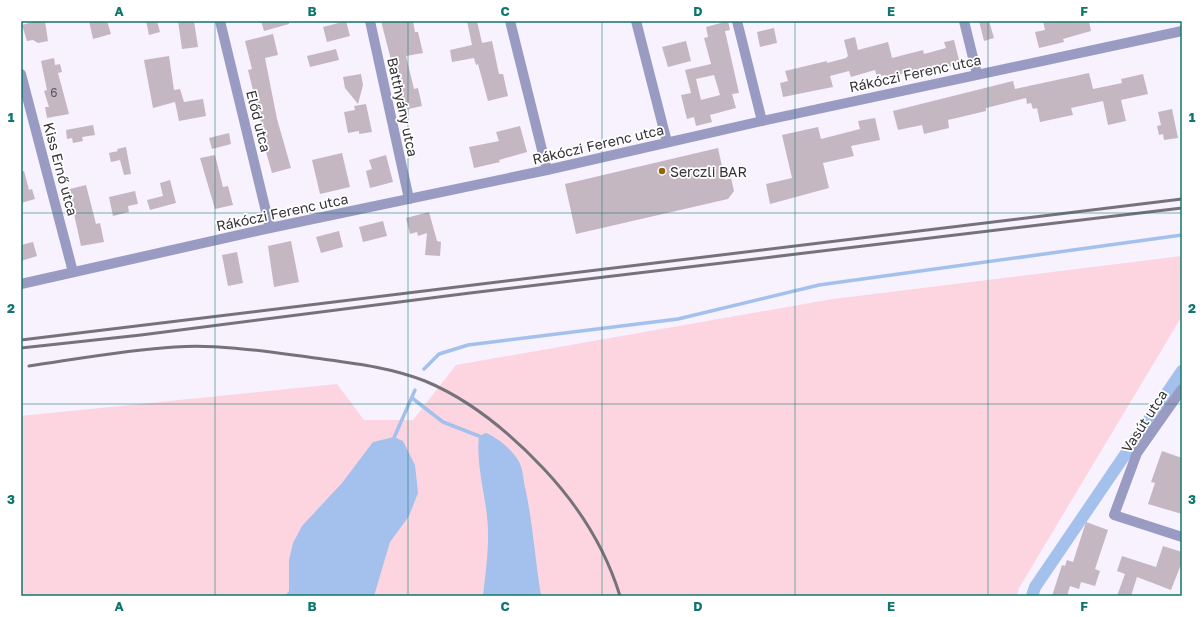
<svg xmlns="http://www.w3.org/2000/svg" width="1203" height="617" viewBox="0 0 1203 617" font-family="'Golos Text',sans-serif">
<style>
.green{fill:#fcd5e0}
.water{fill:#a3c1ec}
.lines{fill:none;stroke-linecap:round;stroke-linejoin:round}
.stream{stroke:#a3c1ec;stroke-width:3.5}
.canal{stroke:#a3c1ec;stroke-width:12}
.building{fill:#c5b7c2;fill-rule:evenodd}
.minor{stroke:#999bc3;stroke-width:10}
.rail{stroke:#77727a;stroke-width:3}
.grid{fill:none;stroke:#0f766e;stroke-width:1;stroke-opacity:0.55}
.poi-dot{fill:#926510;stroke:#fff;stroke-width:1.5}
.labels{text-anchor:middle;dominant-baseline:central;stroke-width:3.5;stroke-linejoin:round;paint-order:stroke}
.number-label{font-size:12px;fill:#59535a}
.street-label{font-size:14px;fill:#353237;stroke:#fff}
.poi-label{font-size:14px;fill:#353237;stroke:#fff;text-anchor:start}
.neatline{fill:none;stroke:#0f766e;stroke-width:1.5}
.grid-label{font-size:13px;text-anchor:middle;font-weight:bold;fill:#0f766e}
</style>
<rect width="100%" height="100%" fill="#f8f1fe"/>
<polygon class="green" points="1182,256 1182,316 1019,588 1017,596 21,596 21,416 337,384 364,420 413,420 456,365 833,299"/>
<g class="water">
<path d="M486 433C497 437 512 450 518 460 523 468 523 478 525 487 533 523 535 560 541 596H483C486 570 490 542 487 516 484 490 476 462 479 436Z"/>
<polygon points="394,437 403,441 415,465 418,493 409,516 390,542 374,596 285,596 289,591 289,560 293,543 302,526 342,483 373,442"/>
</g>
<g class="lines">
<g class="stream">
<polyline points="424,369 439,354 468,345 678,319 819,285 1182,235"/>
<polyline points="412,398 443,422 479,436"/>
<polyline points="393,440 415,390"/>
</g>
<polyline class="canal" points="1032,596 1035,587 1182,371"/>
</g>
<g class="building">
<polygon points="36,21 45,21 48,41 38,43 33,40 27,41 22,25"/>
<polygon points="89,21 107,21 111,34 93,39"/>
<polygon points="146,21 157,21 160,32 149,35"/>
<polygon points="178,21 194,21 198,47 182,49"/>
<polygon points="261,21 289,21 289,24 264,31"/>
<polygon points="346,21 350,36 327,42 323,27"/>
<polygon points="381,21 413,21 415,32 418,32 423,53 406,56 414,89 418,88 422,106 404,110"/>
<polygon points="467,21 477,21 482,43 492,41 499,74 503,74 508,96 488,101 478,64 476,65 474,58 452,62 450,50 472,45"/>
<path d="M728 21 730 30 725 31 739 93 732 94 736 108 710 115 712 122 696 126 694 117 687 119 681 95 691 93 685 70 711 64 704 38 708 37 706 27ZM714 75 720 95 701 100 696 79Z"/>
<polygon points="979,21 989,21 994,38 984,41"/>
<polygon points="1043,21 1089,21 1091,31 1063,39 1064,42 1039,48 1035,32 1045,30"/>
<polygon points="774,28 777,43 760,47 757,32"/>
<polygon points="273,34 278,55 265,58 277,119 291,168 272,173 258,124 261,123 248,70 252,69 245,41"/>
<polygon points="855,37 858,50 888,42 892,58 923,50 924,54 946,48 944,42 954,40 960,64 909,77 908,72 886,78 885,75 877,77 875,70 851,77 849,71 830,76 833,87 783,97 780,83 788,81 785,71 827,61 827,63 846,58 848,56 844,40"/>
<polygon points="686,41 691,61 668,67 662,47"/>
<polygon points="336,49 339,60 310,67 307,56"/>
<polygon points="169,56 174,90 180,89 184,102 203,99 206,116 179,121 175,102 153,108 144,60"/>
<polygon points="54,58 55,65 60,64 62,72 58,73 69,114 47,118 45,107 49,107 44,91 47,90 41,61"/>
<polygon points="1089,73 1093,89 1122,83 1121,79 1143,74 1148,94 1121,100 1126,121 1108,125 1103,101 1071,108 1073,115 1040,122 1037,108 1033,109 1031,103 1027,104 1026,98 986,108 986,111 948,120 949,128 924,134 922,125 898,130 893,111 1013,81 1015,89"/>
<polygon points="361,74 363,85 358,104 345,88 343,77"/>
<polygon points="366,104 372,132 359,134 359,131 348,133 344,112 355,110 354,106"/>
<polygon points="1172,109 1178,138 1164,140 1163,134 1159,135 1157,126 1161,125 1158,112"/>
<polygon points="875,118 880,140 851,146 854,156 823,163 829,188 770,204 766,184 792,178 782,135 818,127 821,139 860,129 858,121"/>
<polygon points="93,125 95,135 82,137 83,141 73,143 72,138 67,139 66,130"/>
<polygon points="520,126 527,152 499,160 500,162 474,168 469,147 499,141 496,132"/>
<polygon points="229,133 231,144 212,149 209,138"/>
<polygon points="126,147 131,174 124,175 120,160 111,162 109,153 118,151 117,149"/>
<polygon points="718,148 725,180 731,178 734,191 728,199 576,234 565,184"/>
<polygon points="342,153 350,187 320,194 312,160"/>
<polygon points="215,155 223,187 228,186 233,205 215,209 200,158"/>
<polygon points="386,155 393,182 370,188 366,171 372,169 369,160"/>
<polygon points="24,171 29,190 32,189 35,199 21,203 21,172"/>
<polygon points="170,180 176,203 150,210 147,200 163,196 160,183"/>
<polygon points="86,185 96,224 100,223 104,242 81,246 74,214 68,215 62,191"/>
<polygon points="135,191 138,204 128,206 129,212 113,216 109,197"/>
<polygon points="429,212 437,241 441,242 440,256 425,255 427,233 418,236 417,232 410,234 406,218"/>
<polygon points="383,221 387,236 363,242 359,227"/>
<polygon points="339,231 343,247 321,253 316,237"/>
<polygon points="291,241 299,282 274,287 268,246"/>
<polygon points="33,242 37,256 21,261 21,245"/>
<polygon points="237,252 243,283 228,286 222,255"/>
<polygon points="1162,451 1182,458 1182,514 1148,504 1155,483 1151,482"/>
<polygon points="1086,522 1108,530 1095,569 1100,571 1095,586 1081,582 1079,589 1070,586 1067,596 1052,596 1062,565 1065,566 1067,560 1073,562"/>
<polygon points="1163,546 1182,552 1182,562 1171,590 1137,577 1131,596 1117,596 1125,574 1117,571 1122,556 1156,567"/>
</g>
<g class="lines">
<g class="minor">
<polyline points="220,21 270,228"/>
<polyline points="370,21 409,199"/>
<polyline points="510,21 547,170"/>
<polyline points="636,21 667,142"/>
<polyline points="737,21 762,121"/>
<polyline points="964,21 977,74"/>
<polyline points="21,74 73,272"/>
<polyline points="21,284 270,228 547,170 762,121 1182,31"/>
<polyline points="1182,389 1137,453 1114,515 1182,537"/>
</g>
<g class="rail">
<polyline points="21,340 1182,199"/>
<polyline points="21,348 141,335 470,293 1182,208"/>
<path d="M29 366C77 359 126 350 175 347 222 344 269 352 315 358 352 363 390 367 425 381 471 400 509 432 543 468 578 505 605 547 620 596"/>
</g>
</g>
<path class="grid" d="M215 21V596M408 21V596M602 21V596M795 21V596M988 21V596M21 213H1182M21 404H1182"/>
<circle class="poi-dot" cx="662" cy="171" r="4"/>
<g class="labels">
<g class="number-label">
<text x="54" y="92">6</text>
</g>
<g class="street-label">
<text transform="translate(915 73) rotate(-12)">Rákóczi Ferenc utca</text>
<text transform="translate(403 107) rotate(78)">Batthyány utca</text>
<text transform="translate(259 121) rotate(76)">Előd utca</text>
<text transform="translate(598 144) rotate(-13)">Rákóczi Ferenc utca</text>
<text transform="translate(61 169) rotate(75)">Kiss Ernő utca</text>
<text transform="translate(282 212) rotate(-12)">Rákóczi Ferenc utca</text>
<text transform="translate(1144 421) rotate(-57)">Vasút utca</text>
</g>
<g class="poi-label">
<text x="670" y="171">Serczli BAR</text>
</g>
</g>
<rect width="1203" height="617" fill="none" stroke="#ffffff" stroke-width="44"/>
<rect x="22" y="22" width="1159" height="573" class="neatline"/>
<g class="grid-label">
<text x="119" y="16">A</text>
<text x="312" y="16">B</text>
<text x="505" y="16">C</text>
<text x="698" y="16">D</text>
<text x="891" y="16">E</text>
<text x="1084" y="16">F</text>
<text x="11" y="122">1</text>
<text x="1192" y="122">1</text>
<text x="11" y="313">2</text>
<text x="1192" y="313">2</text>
<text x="11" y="504">3</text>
<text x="1192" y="504">3</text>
<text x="119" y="611">A</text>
<text x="312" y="611">B</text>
<text x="505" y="611">C</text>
<text x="698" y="611">D</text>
<text x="891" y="611">E</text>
<text x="1084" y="611">F</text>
</g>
</svg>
